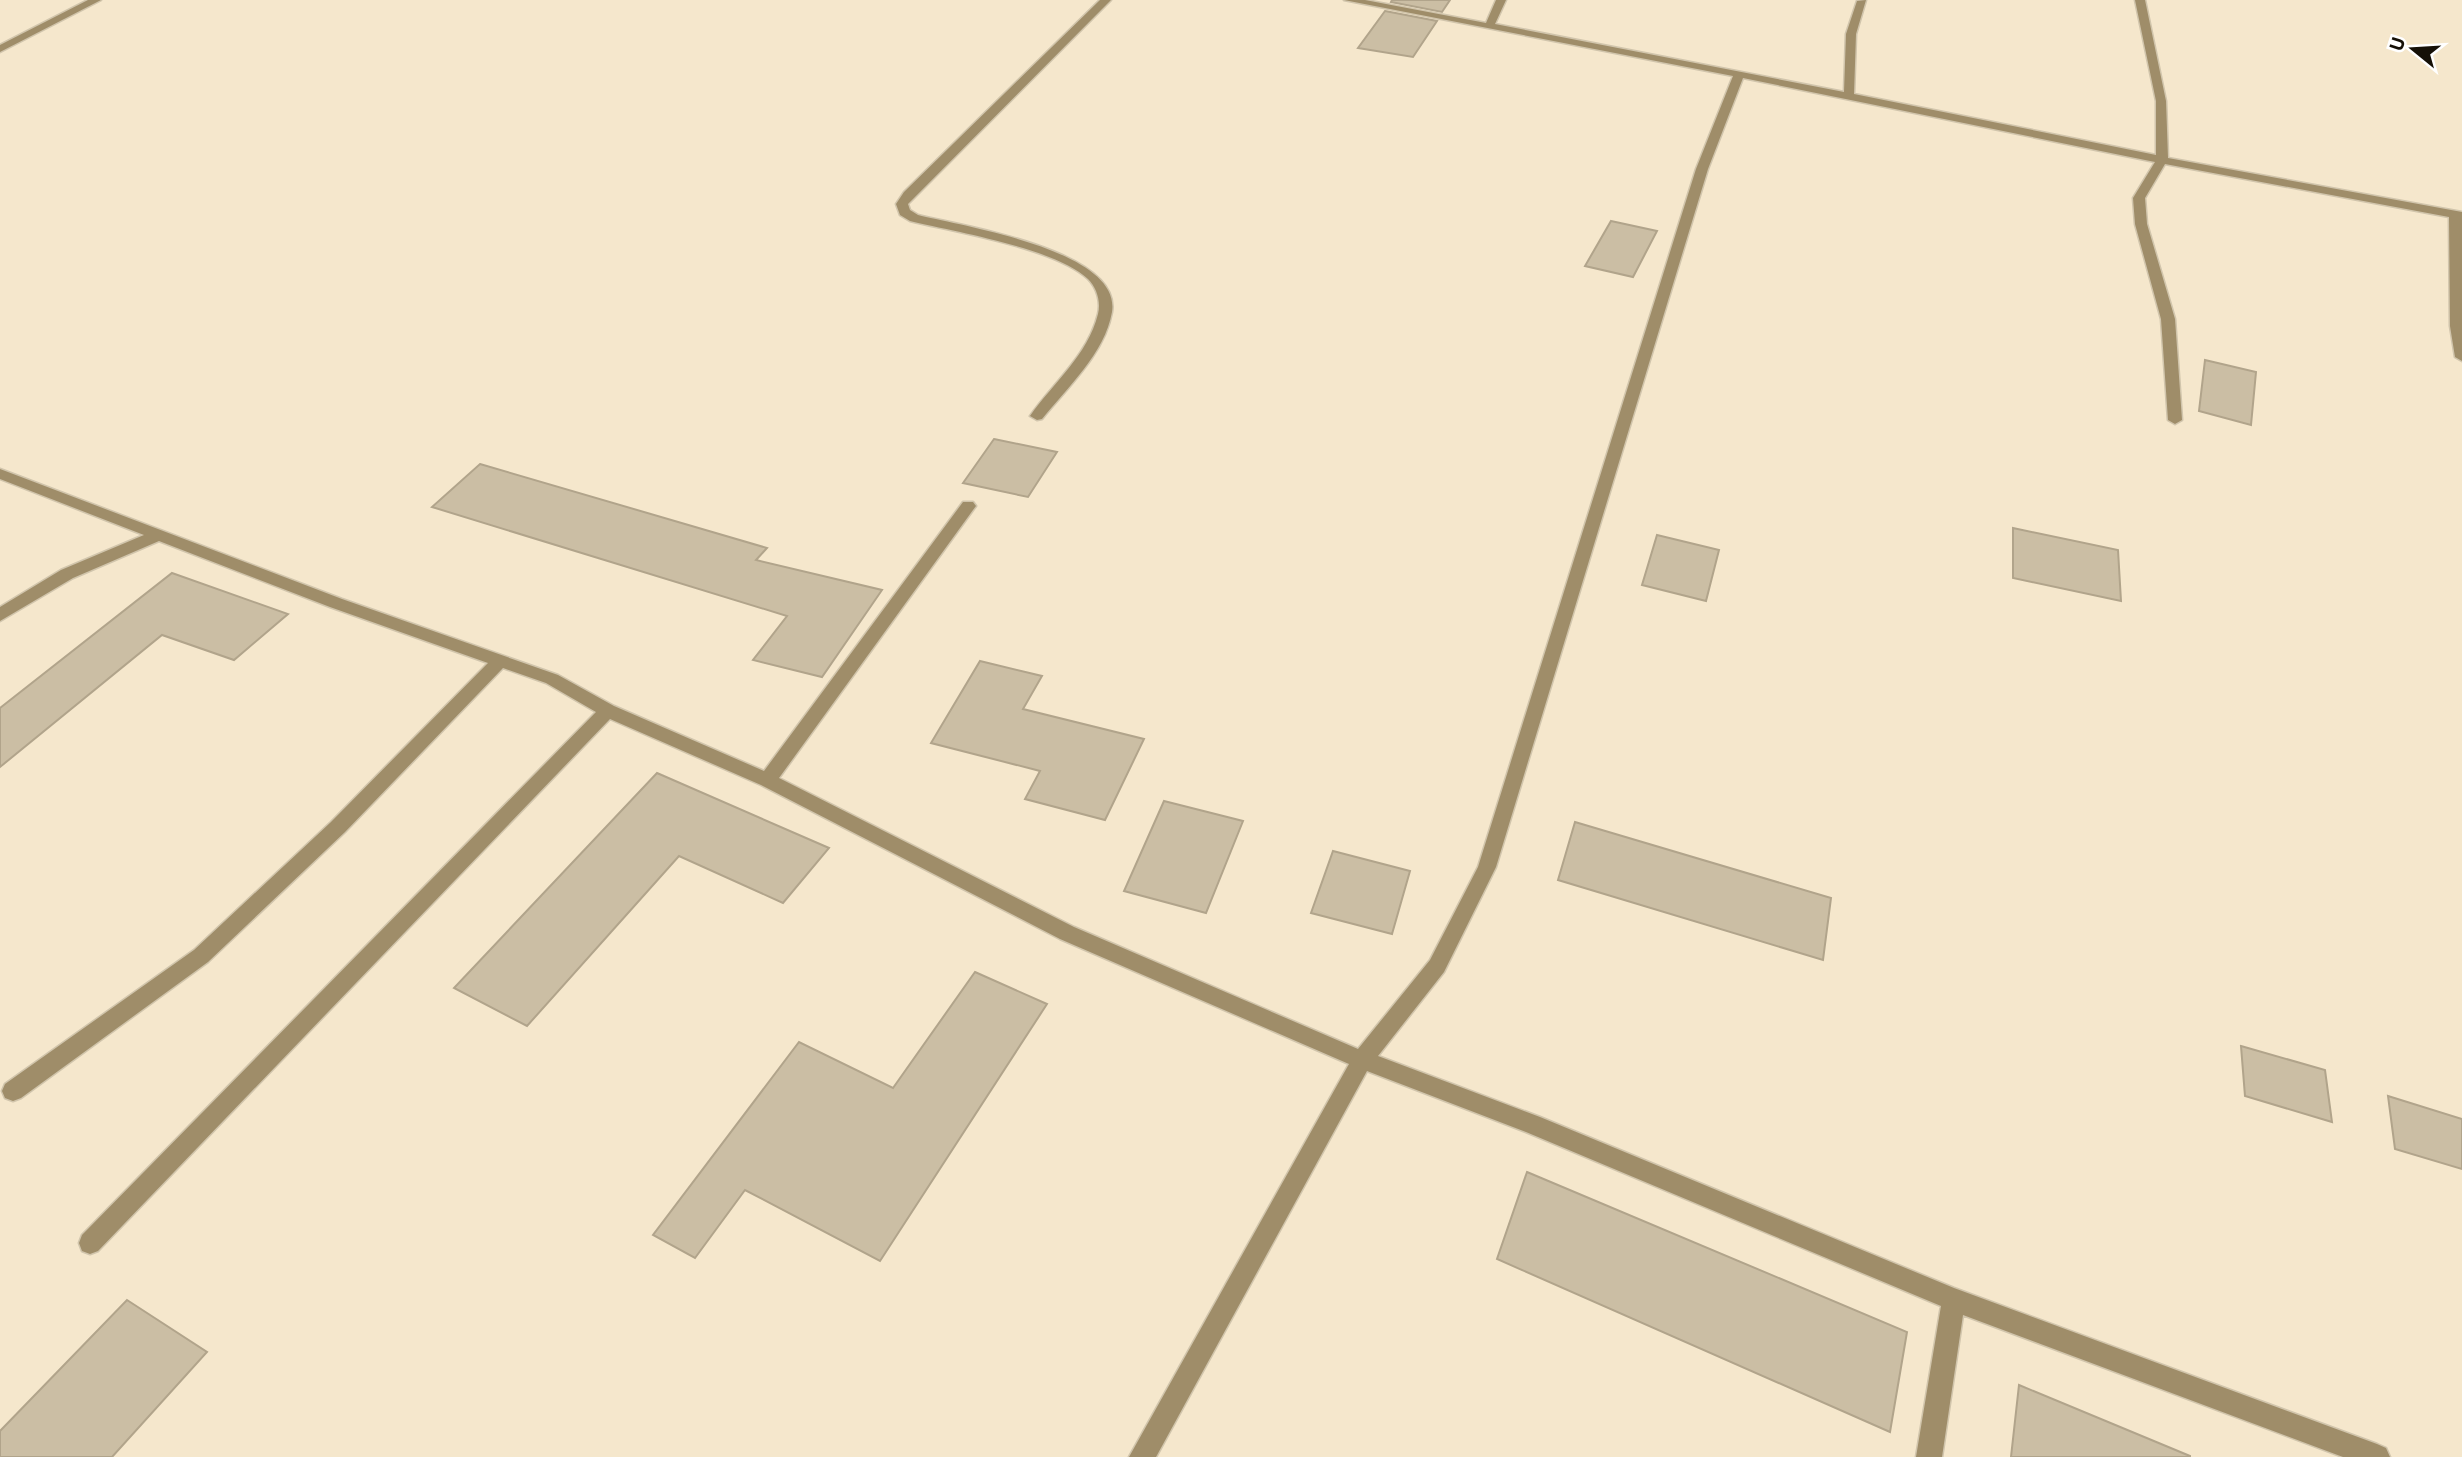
<svg xmlns="http://www.w3.org/2000/svg" width="2462" height="1457" viewBox="0 0 2462 1457" font-family="'IBM Plex Sans',sans-serif">
<style>
.building{fill:#cbbea4;stroke:#b1a48b;stroke-width:2}
.lines{fill:none;stroke-linecap:round;stroke-linejoin:round}
.minor-casing{stroke:#d1c5ac;stroke-width:3}
.minor{fill:#9f8d69;fill-rule:evenodd}
</style>
<rect width="100%" height="100%" fill="#f5e7cc"/>
<g class="building">
<polygon points="1392,0 1450,0 1442,12 1391,2"/>
<polygon points="1385,11 1437,21 1413,57 1358,48"/>
<polygon points="1611,221 1657,231 1633,277 1585,266"/>
<polygon points="2205,360 2256,372 2251,425 2199,411"/>
<polygon points="994,439 1057,452 1028,497 963,483"/>
<polygon points="480,464 767,548 756,560 882,590 822,677 753,660 787,616 432,507"/>
<polygon points="2013,528 2118,550 2121,601 2013,578"/>
<polygon points="1657,535 1719,550 1706,601 1642,585"/>
<polygon points="172,573 288,614 234,660 162,635 0,767 0,708"/>
<polygon points="980,661 1042,676 1023,709 1144,739 1105,820 1025,799 1040,771 931,743"/>
<polygon points="657,773 829,848 783,903 679,856 527,1026 454,988"/>
<polygon points="1164,801 1243,821 1206,913 1124,891"/>
<polygon points="1575,822 1831,898 1823,960 1558,880"/>
<polygon points="1333,851 1410,871 1392,934 1311,913"/>
<polygon points="975,972 1047,1004 880,1261 745,1190 695,1258 653,1235 799,1042 893,1088"/>
<polygon points="2241,1046 2325,1070 2332,1122 2245,1096"/>
<polygon points="2388,1096 2462,1119 2462,1169 2395,1149"/>
<polygon points="1527,1172 1907,1332 1890,1432 1497,1259"/>
<polygon points="127,1300 207,1352 112,1457 0,1457 0,1431"/>
<polygon points="2019,1385 2190,1456 2190,1457 2011,1457"/>
</g>
<g class="lines">
<g class="minor-casing">
<g id="minor">
<polygon points="88,0 101,0 0,52 0,45"/>
<path d="M1100 0H1111L908 204 910 210 918 215C961 226 1122 250 1112 312 1105 353 1067 388 1042 419L1037 420 1030 416C1053 383 1088 355 1098 314 1101 302 1097 288 1088 279 1055 248 955 232 910 221L900 215 896 204 904 192Z"/>
<polygon points="1344,0 1365,0 1486,23 1496,0 1506,0 1495,24 1844,92 1846,34 1857,1 1866,0 1856,34 1854,94 2156,155 2156,101 2135,0 2145,0 2166,101 2168,158 2462,212 2462,361 2455,357 2450,326 2449,217 2165,164 2145,198 2147,224 2175,319 2182,420 2175,424 2168,420 2161,319 2135,224 2133,198 2155,162 1743,78 1708,169 1496,867 1444,972 1378,1056 1540,1117 1954,1288 2377,1444 2386,1448 2390,1457 2343,1457 1963,1315 1942,1457 1916,1457 1941,1306 1526,1132 1367,1071 1156,1457 1129,1457 1349,1064 1060,939 761,785 610,719 98,1251 90,1254 82,1251 79,1243 82,1235 596,712 546,683 503,668 345,832 208,962 21,1098 13,1101 5,1098 2,1091 5,1084 194,950 331,822 488,663 330,607 159,541 73,578 0,621 0,607 61,570 144,535 0,479 0,469 342,599 558,675 614,706 764,771 963,502 973,502 976,506 973,510 779,778 1074,927 1358,1049 1430,960 1478,867 1696,169 1733,76"/>
</g>
</g>
<use href="#minor" class="minor"/>
</g>
<g transform="translate(2413 49) rotate(288)" stroke="#ffffff" stroke-width="5" paint-order="stroke">
<path d="M0-5L12 26L0 18L-12 26Z" fill="#151007"/>
<text y="-10" font-size="19" font-weight="bold" text-anchor="middle" fill="#151007">U</text>
</g>
</svg>
